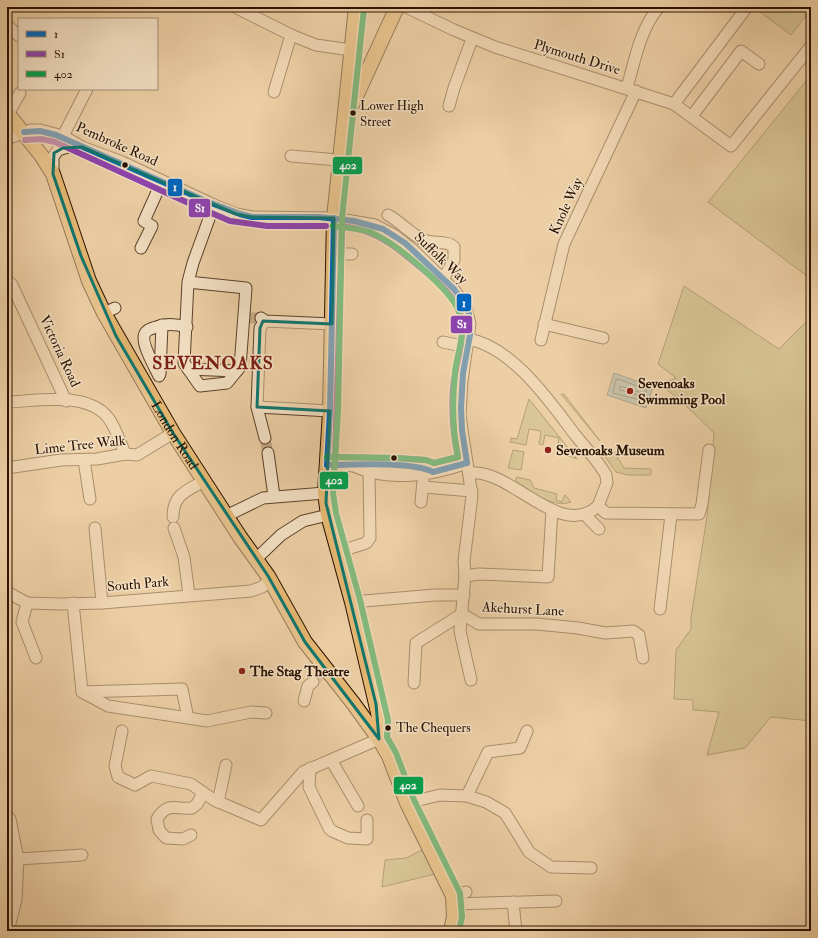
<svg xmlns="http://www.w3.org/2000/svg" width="818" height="938" viewBox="0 0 818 938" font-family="'IM FELL Double Pica',serif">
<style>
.green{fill:#c0b881;stroke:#756540}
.water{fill:#9cb4b0;stroke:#6e736a}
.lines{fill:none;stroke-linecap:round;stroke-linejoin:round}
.shore{stroke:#636358;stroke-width:1}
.minor-tunnel{stroke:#c6a984;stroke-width:11;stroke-dasharray:11 5.5;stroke-linecap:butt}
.minor-casing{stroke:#5b4129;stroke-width:13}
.major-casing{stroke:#2a1200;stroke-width:16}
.minor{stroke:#f3e0c4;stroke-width:11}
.major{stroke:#e6b872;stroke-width:14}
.bus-1-casing{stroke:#f3e0c4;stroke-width:9}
.bus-2-casing{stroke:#f3e0c4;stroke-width:9}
.bus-3-casing{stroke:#f3e0c4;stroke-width:9}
.bus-1{stroke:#0065bd;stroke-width:6}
.bus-2{stroke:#8e44ad;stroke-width:6}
.bus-3{stroke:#029f4d;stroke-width:6}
.marked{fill:none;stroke:#0f766e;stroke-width:3;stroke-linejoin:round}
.bus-dot{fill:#2a1200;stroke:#f3e0c4;stroke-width:1.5}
.poi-dot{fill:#8f2418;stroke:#f3e0c4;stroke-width:1.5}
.labels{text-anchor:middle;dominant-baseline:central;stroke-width:3;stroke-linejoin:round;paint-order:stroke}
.bus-label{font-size:13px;fill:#2a1200;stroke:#f3e0c4;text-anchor:start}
.street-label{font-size:14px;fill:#2a1200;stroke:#f3e0c4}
.poi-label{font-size:14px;font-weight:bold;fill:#2a1200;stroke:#f3e0c4;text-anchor:start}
.district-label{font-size:18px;font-weight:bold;letter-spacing:1px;fill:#7a1f14;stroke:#f3e0c4}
.line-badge{stroke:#f3e0c4;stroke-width:1.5}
.badge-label{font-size:11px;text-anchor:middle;font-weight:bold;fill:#fff}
</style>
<rect width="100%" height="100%" fill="#edcfa5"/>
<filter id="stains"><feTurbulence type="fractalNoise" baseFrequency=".005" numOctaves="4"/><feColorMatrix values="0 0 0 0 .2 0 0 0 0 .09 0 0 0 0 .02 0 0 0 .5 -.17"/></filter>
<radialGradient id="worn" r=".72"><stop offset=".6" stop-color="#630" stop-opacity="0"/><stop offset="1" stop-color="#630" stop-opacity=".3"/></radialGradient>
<g class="green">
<polygon points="756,7 811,7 811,9 791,35 755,8"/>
<polygon points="811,75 811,279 708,202"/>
<polygon points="684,286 779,349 811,317 811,721 771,717 745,748 707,755 719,712 693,710 693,700 674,699 676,650 691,629 691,617 707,517 714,433 681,401 661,385 676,378 658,364"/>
<polygon points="561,394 564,394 600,441"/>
<polygon points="529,399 577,459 566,455 566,451 557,449 559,438 545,435 543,445 539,444 541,431 529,429 526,445 510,442 511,438 517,439"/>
<polygon points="599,448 614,452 624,468 651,469 651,475 628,475 616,472"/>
<polygon points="513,450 524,452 521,470 508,468"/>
<path d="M517 477 530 480 534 488 557 494 556 500 562 502 565 495 571 502C551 509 531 490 515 481Z"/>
<polygon points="424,849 435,874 382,887 385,860 406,858"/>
</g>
<polygon class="water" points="614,373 653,387 646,408 607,395"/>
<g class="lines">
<g class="shore">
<polygon points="618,379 646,389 644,401 613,393 616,380"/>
<polygon points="620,386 639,392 640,394 638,395 620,390"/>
</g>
<g class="minor-tunnel">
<polyline points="249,318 261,318"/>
<polyline points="265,438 268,453"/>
<polyline points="313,682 323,673"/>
</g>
<g class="minor-casing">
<g id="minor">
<polyline points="235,7 291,35 316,45 351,50"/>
<polyline points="406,7 454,30 495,47 674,104 731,146 811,46"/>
<polyline points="7,25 19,36"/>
<path d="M627 88C635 60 640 29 659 7"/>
<polyline points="274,92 291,35"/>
<polyline points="674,104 747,7"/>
<polyline points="449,106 454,88 472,39"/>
<polyline points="8,114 20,93"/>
<polyline points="692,116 741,51 759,64"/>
<polyline points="63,136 87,89"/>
<polyline points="7,139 30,130 40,130 63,136 82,147 122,162 214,205 236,214 252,217 334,218 375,225 394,235 413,250 455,291 466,307 470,324 462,381 460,416 472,496 464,561 465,576 460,631 471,680"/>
<polyline points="291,156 338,160"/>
<polyline points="53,174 53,157 58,150 68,147 81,147"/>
<path d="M388 215C401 222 410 234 424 240 433 244 447 240 454 247V260L443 279"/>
<polyline points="141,248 152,226 144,221 162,181"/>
<polyline points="332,254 352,254"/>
<polyline points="7,280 12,285 66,401"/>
<polyline points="188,282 246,288 240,367 227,383 200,386 184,363 188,282 193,263 214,205"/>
<polyline points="104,313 115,308"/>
<polyline points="261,318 265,321 332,324"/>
<polyline points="265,321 260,328 257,407 265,438"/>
<polyline points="544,324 603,338"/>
<path d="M468 339C513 347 550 402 576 436 586 448 598 461 606 475L607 483 598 506 606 513 699 514 702 504 709 450"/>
<polyline points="541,340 564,244 636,91"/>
<polyline points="443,342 467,347"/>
<polyline points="188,369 237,371"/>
<polyline points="160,374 162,325"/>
<path d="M159 376C155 367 137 338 147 331 149 329 154 328 156 327 166 323 176 324 187 327"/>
<path d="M7 402C38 401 93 390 111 422 117 432 121 443 125 454"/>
<polyline points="257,407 330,411"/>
<polyline points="268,453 274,496"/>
<polyline points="84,460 90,499"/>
<polyline points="327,465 423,468"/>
<path d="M356 467C391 482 432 475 467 463"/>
<polyline points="7,468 61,460 97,459 125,454 137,455 173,433"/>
<path d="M469 473C512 468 559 541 598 506"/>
<polyline points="423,487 472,491"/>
<polyline points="421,502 423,481"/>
<polyline points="587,513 588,518 599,529"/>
<polyline points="226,516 263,498 325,493"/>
<path d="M173 517C173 494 187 491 204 481"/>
<polyline points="95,528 102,603"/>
<polyline points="174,528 184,557 189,595"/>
<polyline points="338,552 366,543 370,538 369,472"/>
<polyline points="256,559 281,535 303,521 328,515"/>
<polyline points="465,576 479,574 548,577 552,510"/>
<polyline points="7,592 27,603 61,604 102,603 251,591 262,587 270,580"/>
<polyline points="352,602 435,595 464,595"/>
<polyline points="27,603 22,622 36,658"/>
<polyline points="73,603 82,692"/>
<polyline points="660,609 671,515"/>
<polyline points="462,614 479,624 537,624 578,628 605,633 633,631 639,635 643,658"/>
<polyline points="414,683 416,643 462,614"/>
<polygon points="182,689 188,718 108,706 82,692"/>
<polyline points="304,701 308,686 313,682"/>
<polyline points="188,718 207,721 251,712 266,713"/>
<polyline points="122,731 115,766 118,777 135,785 151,776 191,784 214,800 261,820 303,772 379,739"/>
<polyline points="527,731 520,748 488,752 467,796 486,802 505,813 529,852 551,867 591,868"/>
<polyline points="331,760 358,806"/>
<polyline points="310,768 309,787 329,828 332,831 348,838 367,839 367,820"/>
<polyline points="218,802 226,765"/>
<polyline points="407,803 440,795 467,796"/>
<polyline points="7,816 10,819 18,859 16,900 8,931"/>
<path d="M191 835 183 839 166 838 159 830 157 819C168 801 176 810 192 808L197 804 203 793"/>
<polyline points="18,859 82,855"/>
<polyline points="453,896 466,892"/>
<polyline points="513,902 516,931"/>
<polyline points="454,904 556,901"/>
</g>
</g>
<g class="major-casing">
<g id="major">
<polyline points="356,7 334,218 330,411 325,493 328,515 352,602 376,704 380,722 379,739"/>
<polyline points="346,108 353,103 397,7"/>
<path id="s1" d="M7 113 41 155 53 174 89 281 104 313 173 433 240 537 268 576 305 642 353 703 379 739 389 756 407 803 453 896 454 917 451 931"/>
</g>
</g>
<use href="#minor" class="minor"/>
<use href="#major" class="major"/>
<g class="bus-1-casing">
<g id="bus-1">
<polyline points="24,132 40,131 56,135 206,201 240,214 252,217 319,217 354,221 383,229 405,243 454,289 463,301 469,314 470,335 463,373 461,408 462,430 467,463"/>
<polyline points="327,465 330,411 334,218"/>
<path d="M327 465C354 465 411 461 433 472L467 463"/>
</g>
</g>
<g class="bus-2-casing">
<g id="bus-2">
<polyline points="25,140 41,139 55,142 195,206 230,221 267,226 326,226"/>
<path d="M342 226C370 229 390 242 411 260 427 273 449 289 458 307 469 331 455 363 453 388 451 412 453 434 458 457L434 463 426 460 396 458 335 457Z"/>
</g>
</g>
<g class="bus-3-casing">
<g id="bus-3">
<polyline points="364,8 342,218 338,411 333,493 336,513 360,600 388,720 387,737 396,753 414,800 460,893 462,917 459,931"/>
<path d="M327 457 396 458 426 460 434 463 458 457C452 429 452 402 455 373 456 358 463 343 462 328 461 321 460 311 456 305 442 283 397 244 374 234 363 228 345 228 333 226"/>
</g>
</g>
<use href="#bus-1" class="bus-1"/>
<use href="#bus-2" class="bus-2"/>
<use href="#bus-3" class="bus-3"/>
</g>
<path d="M0 0H818V938H0ZM82 147 236 214 252 217 334 218 332 324 263 321 260 328 257 407 330 411 326 503 376 704 379 739 305 642 268 576 173 433 116 336 81 256 53 174 54 153 63 148Z" fill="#edcfa5" fill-opacity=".55" fill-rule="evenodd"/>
<path class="marked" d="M82 147 236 214 252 217 334 218 332 324 263 321 260 328 257 407 330 411 326 503 376 704 379 739 305 642 268 576 173 433 116 336 81 256 53 174 54 153 63 148Z"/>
<g class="bus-dot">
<circle cx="353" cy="113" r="3.5"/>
<circle cx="125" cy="165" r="3.5"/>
<circle cx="394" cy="458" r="3.5"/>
<circle cx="388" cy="728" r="3.5"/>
</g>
<g class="poi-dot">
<circle cx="630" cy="391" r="4"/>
<circle cx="548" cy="450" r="4"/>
<circle cx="242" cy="671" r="4"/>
</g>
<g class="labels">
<g class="bus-label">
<text x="360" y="106">Lower High<tspan x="360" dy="16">Street</tspan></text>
<text x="396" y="728">The Chequers</text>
</g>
<g class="street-label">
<text transform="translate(577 57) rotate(17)">Plymouth Drive</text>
<text transform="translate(117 144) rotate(24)">Pembroke Road</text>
<text transform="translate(566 206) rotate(-65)">Knole Way</text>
<text transform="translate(441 258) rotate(44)">Suffolk Way</text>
<text transform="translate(60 351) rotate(65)">Victoria Road</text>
<text stroke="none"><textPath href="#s1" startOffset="366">London Road</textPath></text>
<text transform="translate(80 445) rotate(-6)">Lime Tree Walk</text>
<text transform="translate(138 584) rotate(-5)">South Park</text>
<text transform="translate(523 609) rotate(3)">Akehurst Lane</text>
</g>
<g class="poi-label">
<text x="638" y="383">Sevenoaks<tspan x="638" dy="16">Swimming Pool</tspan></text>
<text x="556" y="450">Sevenoaks Museum</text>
<text x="250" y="671">The Stag Theatre</text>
</g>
<g class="district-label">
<text x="213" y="363">SEVENOAKS</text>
</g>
</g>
<g class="line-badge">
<rect x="332" y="156" width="31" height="19" rx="4" fill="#029f4d"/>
<rect x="167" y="178" width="16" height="19" rx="4" fill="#0065bd"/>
<rect x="188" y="198" width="23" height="20" rx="4" fill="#8e44ad"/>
<rect x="456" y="293" width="16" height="19" rx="4" fill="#0065bd"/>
<rect x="450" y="315" width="23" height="19" rx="4" fill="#8e44ad"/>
<rect x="319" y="471" width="30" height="19" rx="4" fill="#029f4d"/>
<rect x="393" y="776" width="31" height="19" rx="4" fill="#029f4d"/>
</g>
<g class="badge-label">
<text x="348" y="169">402</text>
<text x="175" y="191">1</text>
<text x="200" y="212">S1</text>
<text x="464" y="307">1</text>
<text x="462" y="328">S1</text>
<text x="334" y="484">402</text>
<text x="408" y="789">402</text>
</g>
<rect width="818" height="938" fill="none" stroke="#edcfa5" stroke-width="24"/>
<rect x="8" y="8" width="802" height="922" fill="none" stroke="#2a1200" stroke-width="2"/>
<rect x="12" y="12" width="794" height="914" fill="none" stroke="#2a1200"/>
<rect x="18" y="18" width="140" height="72" fill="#f3e0c4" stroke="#a38e76"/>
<rect x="26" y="31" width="20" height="6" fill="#0065bd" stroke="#a38e76"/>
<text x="54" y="38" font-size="12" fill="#2a1200">1</text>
<rect x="26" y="51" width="20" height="6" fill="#8e44ad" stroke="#a38e76"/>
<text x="54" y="58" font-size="12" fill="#2a1200">S1</text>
<rect x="26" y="71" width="20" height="6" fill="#029f4d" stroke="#a38e76"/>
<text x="54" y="78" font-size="12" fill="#2a1200">402</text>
<rect width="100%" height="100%" filter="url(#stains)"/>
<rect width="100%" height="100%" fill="url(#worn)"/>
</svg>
